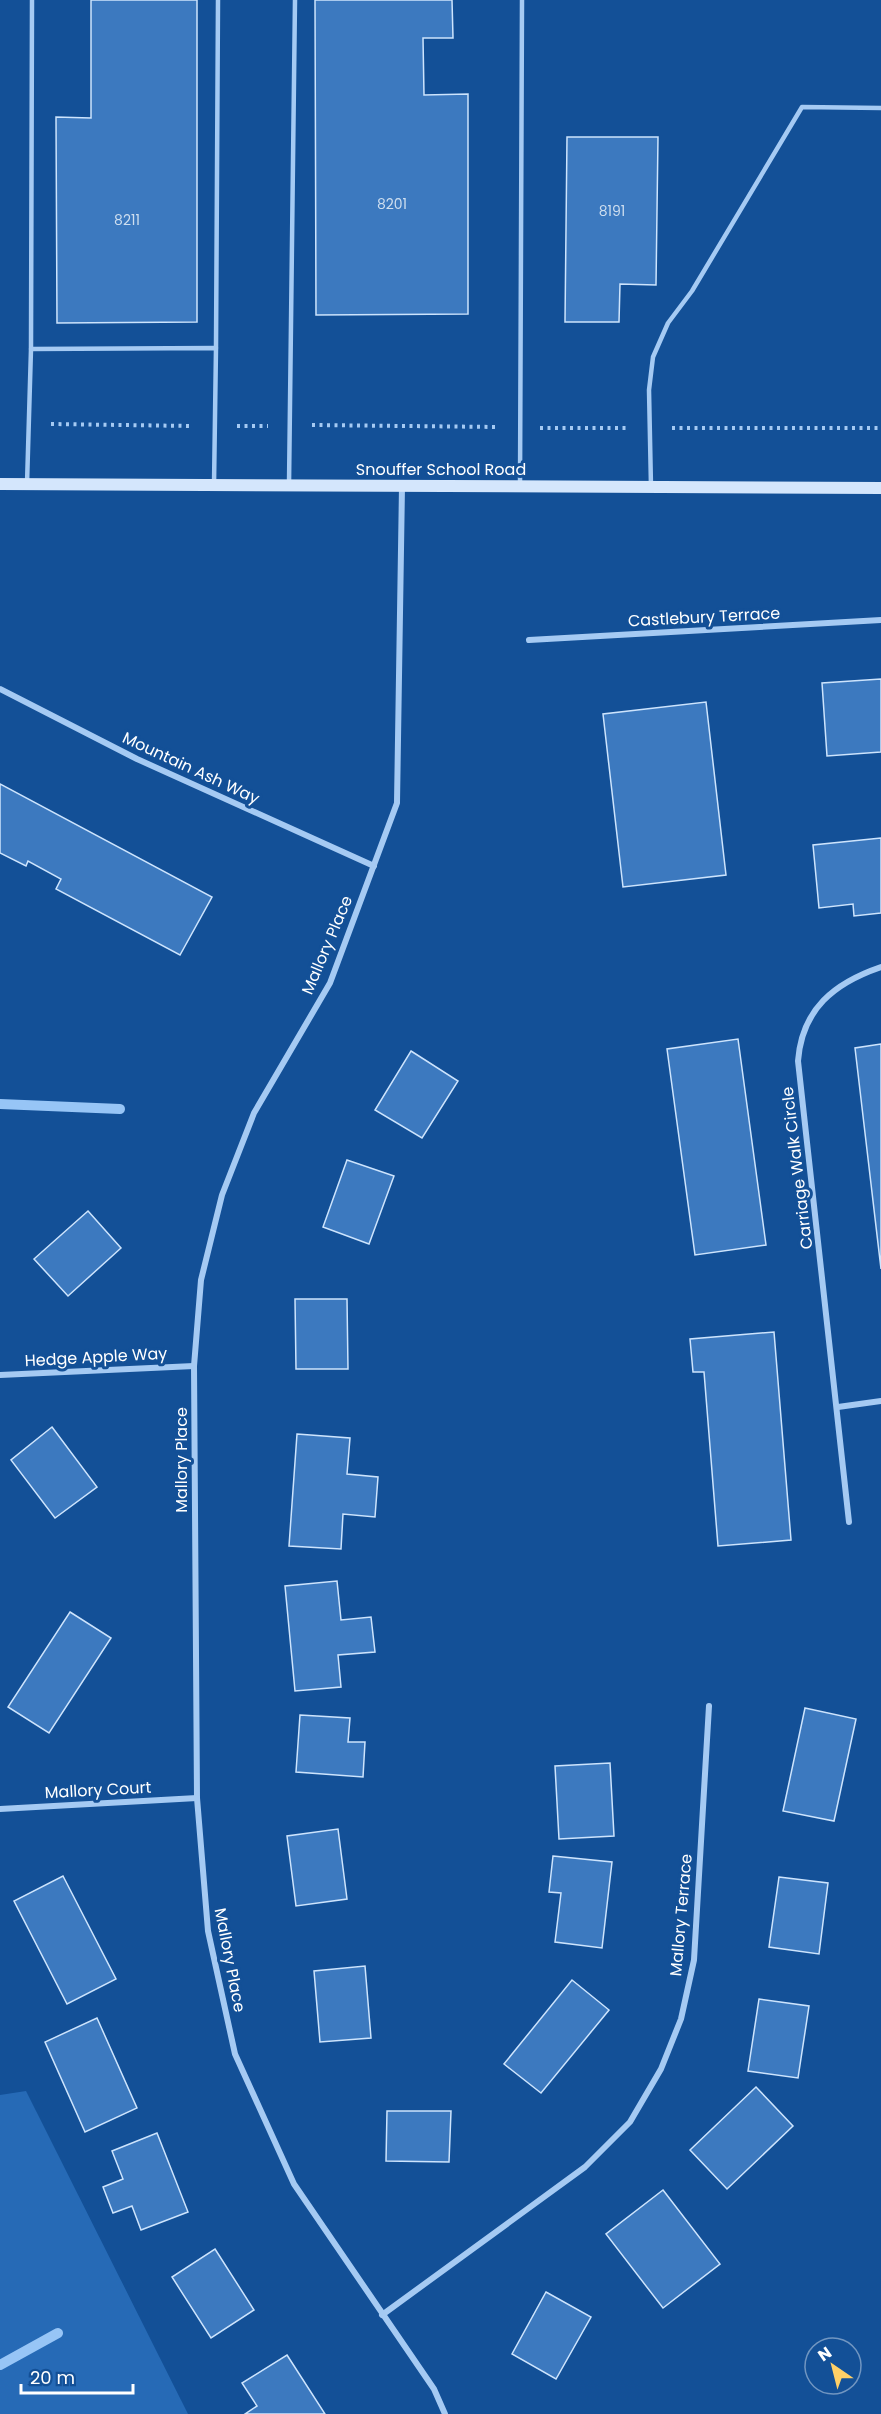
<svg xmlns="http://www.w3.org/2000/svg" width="881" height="2414" viewBox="0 0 881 2414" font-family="Poppins,sans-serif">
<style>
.green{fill:#266ab6}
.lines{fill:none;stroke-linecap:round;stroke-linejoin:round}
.stream{stroke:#97c5f6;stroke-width:10}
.building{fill:#3c79bf;stroke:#cde4fd;stroke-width:1.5}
.path{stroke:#a5caf3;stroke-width:4;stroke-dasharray:3 4.5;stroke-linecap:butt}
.lane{stroke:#a5caf3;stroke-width:4.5}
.street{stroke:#a5caf3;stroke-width:6}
.secondary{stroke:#d4e6fc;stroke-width:12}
.labels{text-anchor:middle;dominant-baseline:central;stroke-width:6;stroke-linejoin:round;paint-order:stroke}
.number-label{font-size:14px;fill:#cedeef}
.street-label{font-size:16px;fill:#fff;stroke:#135097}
</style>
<rect width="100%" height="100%" fill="#135097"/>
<polygon class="green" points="26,2091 188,2414 0,2414 0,2095"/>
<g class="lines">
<g class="stream">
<polyline points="0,1104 120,1109"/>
<polyline points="0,2365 58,2333"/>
</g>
</g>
<g class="building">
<polygon points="91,0 197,0 197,322 57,323 56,117 91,118"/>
<polygon points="315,0 452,0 453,38 423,38 424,95 468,94 468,314 316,315"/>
<polygon points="567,137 658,137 656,285 620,284 619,322 565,322"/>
<polygon points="881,679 881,752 827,756 822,683"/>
<polygon points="706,702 726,875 623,887 603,714"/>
<polygon points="0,784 212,897 180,955 56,889 61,879 28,861 26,866 0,853"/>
<polygon points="881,838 881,913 854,916 853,904 819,908 813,845"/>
<polygon points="738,1039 766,1245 695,1255 667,1049"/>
<polygon points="881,1044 881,1269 855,1048"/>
<polygon points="411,1051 458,1081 422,1138 375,1110"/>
<polygon points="347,1160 394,1176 369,1244 323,1227"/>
<polygon points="88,1211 121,1248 68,1296 34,1259"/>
<polygon points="295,1299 347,1299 348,1369 296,1369"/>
<polygon points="774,1332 791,1540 718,1546 704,1372 693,1372 690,1339"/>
<polygon points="52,1427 97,1487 55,1518 11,1460"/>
<polygon points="297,1434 350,1438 347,1474 378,1477 375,1517 343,1514 341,1549 289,1546"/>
<polygon points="337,1581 341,1620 371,1617 375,1652 338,1655 341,1687 295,1691 285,1586"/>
<polygon points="70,1612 111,1638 49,1733 8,1707"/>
<polygon points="805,1708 856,1719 834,1821 783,1811"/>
<polygon points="300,1715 350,1718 348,1742 365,1742 363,1777 296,1772"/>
<polygon points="610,1763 614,1836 559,1839 555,1766"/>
<polygon points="338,1829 347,1899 296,1906 287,1836"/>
<polygon points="553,1856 612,1862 602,1948 555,1942 561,1893 549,1892"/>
<polygon points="63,1876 116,1979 67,2004 14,1901"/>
<polygon points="779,1877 828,1883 819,1954 769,1947"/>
<polygon points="365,1966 371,2038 320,2042 314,1971"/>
<polygon points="572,1980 609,2010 541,2093 504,2064"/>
<polygon points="759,1999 809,2006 798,2078 748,2071"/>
<polygon points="97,2018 137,2108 85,2132 45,2042"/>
<polygon points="756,2087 793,2126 727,2189 690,2150"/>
<polygon points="387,2111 451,2111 449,2162 386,2161"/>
<polygon points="157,2133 188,2212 141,2230 132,2206 113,2213 103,2187 123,2179 112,2151"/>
<polygon points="663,2190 720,2264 663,2308 606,2234"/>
<polygon points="215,2249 254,2310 211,2338 172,2277"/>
<polygon points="546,2292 591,2317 556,2379 512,2354"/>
<polygon points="287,2355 325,2414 245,2414 257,2406 242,2383"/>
</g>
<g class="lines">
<g class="path">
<polyline points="51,424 193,426"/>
<polyline points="312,425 499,427"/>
<polyline points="237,426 268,426"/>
<polyline points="540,428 628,428"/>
<polyline points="672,428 881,428"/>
</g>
<g class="lane">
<polyline points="216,348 218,0"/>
<polyline points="31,349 216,348 214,485"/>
<polyline points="27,484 31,349 32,0"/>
<polyline points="289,485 295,0"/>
<polyline points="520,486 522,0"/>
<polyline points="651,487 649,390 653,357 668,323 692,291 802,107 881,108"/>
</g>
<g class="street">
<polyline points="402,486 397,803 330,983 254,1113 222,1195 201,1280 194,1366 197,1798 208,1931 235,2054 294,2184 434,2389 445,2414"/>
<polyline points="529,640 881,620"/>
<polyline points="0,689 137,759 374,866"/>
<polyline points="0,1375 194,1366"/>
<polyline points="838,1407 881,1401"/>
<path d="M849 1522 798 1061C802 1009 834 983 881 967"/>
<polyline points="0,1809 197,1798"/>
<polyline points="382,2315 585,2167 630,2122 661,2069 681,2019 694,1960 709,1706"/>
</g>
<polyline class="secondary" points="0,484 881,488"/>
</g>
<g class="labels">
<g class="number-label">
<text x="392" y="204">8201</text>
<text x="612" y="211">8191</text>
<text x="127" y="220">8211</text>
</g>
<g class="street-label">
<text x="441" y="469">Snouffer School Road</text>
<text transform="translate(704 617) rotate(-3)">Castlebury Terrace</text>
<text transform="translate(191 768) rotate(25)">Mountain Ash Way</text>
<text transform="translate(327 945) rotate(-67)">Mallory Place</text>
<text transform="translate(797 1168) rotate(-97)">Carriage Walk Circle</text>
<text transform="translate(96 1357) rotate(-3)">Hedge Apple Way</text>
<text transform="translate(181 1460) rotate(-90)">Mallory Place</text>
<text transform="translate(98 1790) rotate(-3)">Mallory Court</text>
<text transform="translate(681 1915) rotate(-85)">Mallory Terrace</text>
<text transform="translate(230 1960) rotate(79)">Mallory Place</text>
</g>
</g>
<g transform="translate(833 2366) rotate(325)"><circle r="28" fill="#135097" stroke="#7196c1" stroke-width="1.5"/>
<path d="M0-4.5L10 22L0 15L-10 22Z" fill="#ffd067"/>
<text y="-9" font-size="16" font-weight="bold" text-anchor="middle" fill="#ffffff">N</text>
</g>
<path d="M21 2384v9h112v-9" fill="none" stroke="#ffffff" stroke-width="3"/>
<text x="30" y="2384" font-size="18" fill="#ffffff" stroke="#135097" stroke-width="4.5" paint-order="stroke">20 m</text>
</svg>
